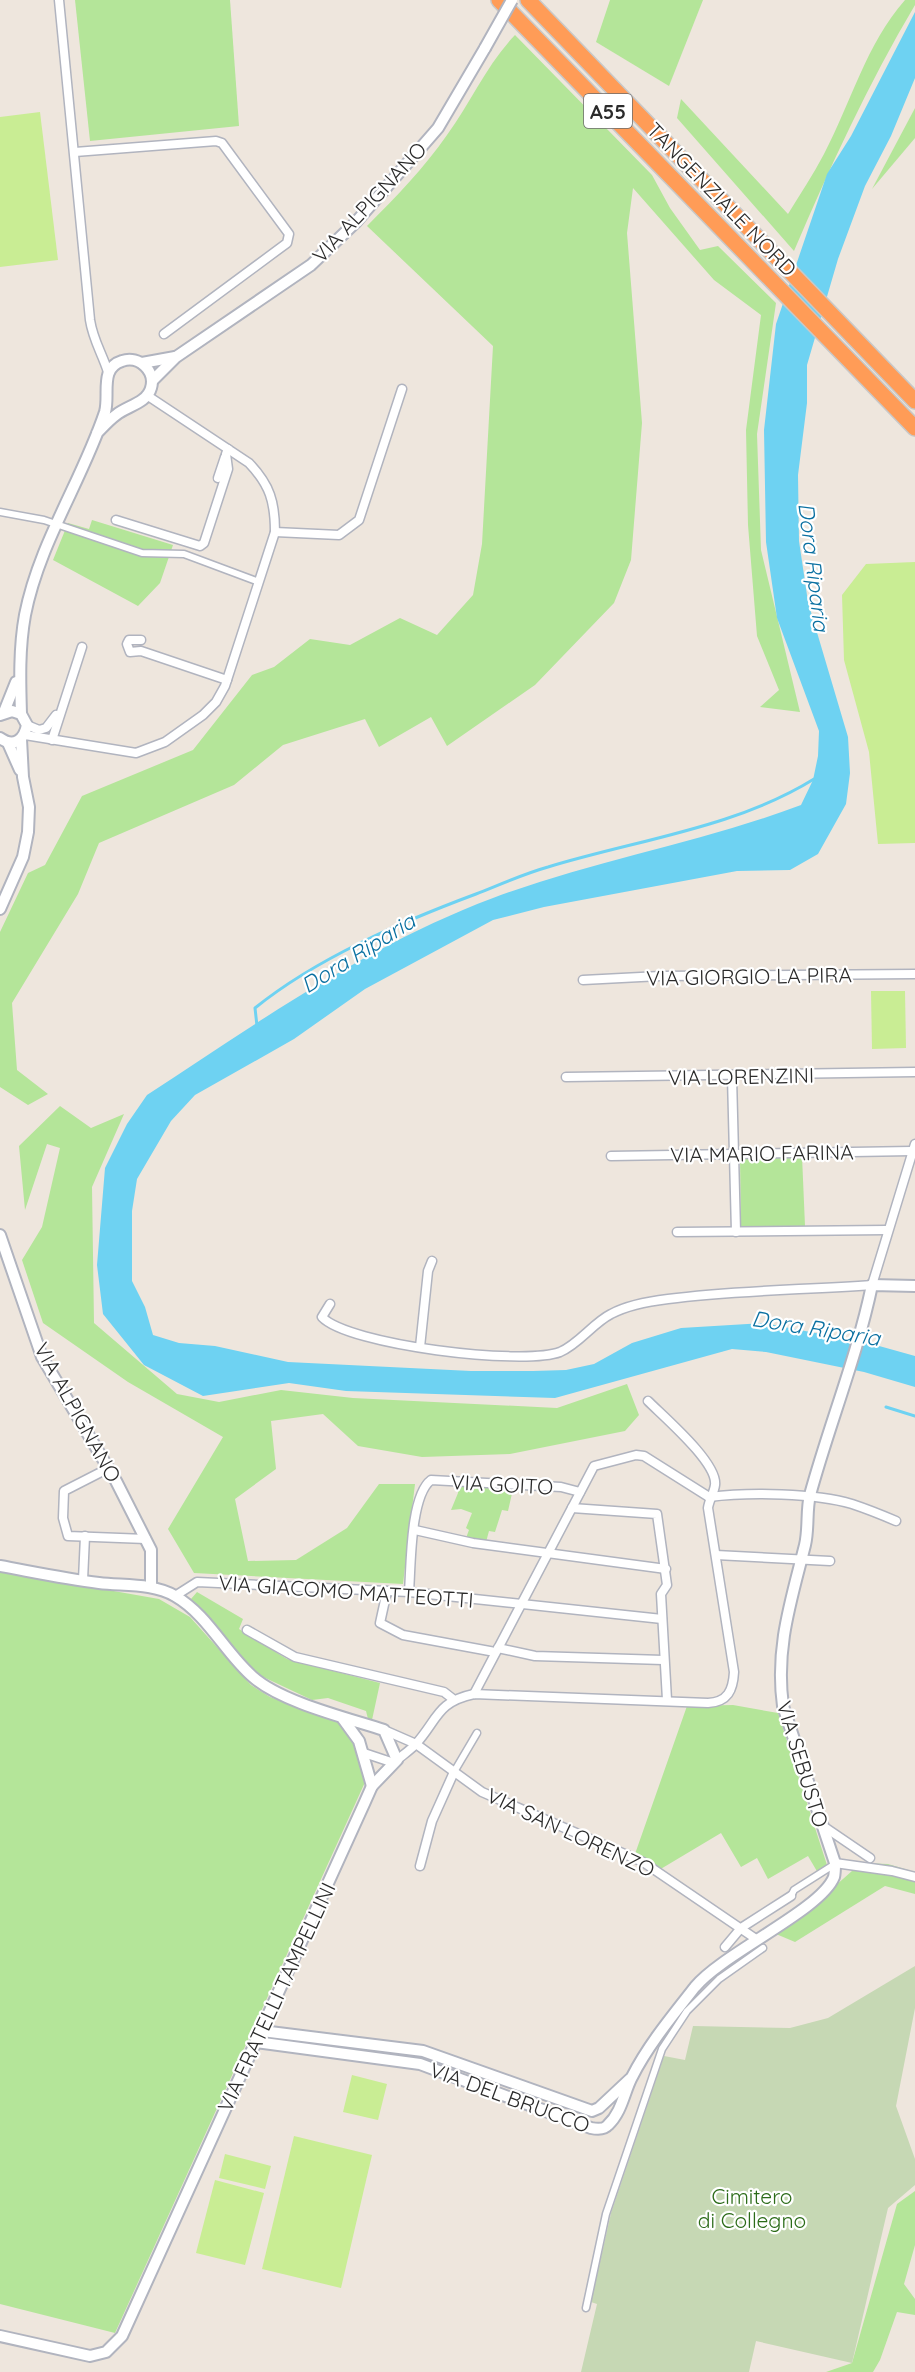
<svg xmlns="http://www.w3.org/2000/svg" width="915" height="2372" viewBox="0 0 915 2372" font-family="Quicksand,sans-serif">
<style>
.green{fill:#b4e599}
.cemetery{fill:#c6d8b4}
.pitch{fill:#c9ed94}
.water{fill:#6ed2f2}
.lines{fill:none;stroke-linecap:round;stroke-linejoin:round}
.stream{stroke:#6ed2f2;stroke-width:3}
.pedestrian-casing{stroke:#b1b4bf;stroke-width:9}
.minor-casing{stroke:#b1b4bf;stroke-width:11}
.tertiary-casing{stroke:#b1b4bf;stroke-width:14}
.motorway-casing{stroke:#c8c8c8;stroke-width:18}
.pedestrian{stroke:#fff;stroke-width:6}
.minor{stroke:#fff;stroke-width:8}
.tertiary{stroke:#fff;stroke-width:10}
.motorway{stroke:#ff9c57;stroke-width:15}
.tertiary-bridge-casing{stroke:#b1b4bf;stroke-width:14;stroke-linecap:butt}
.tertiary-bridge{stroke:#fff;stroke-width:10}
.labels{text-anchor:middle;dominant-baseline:central;stroke-width:4.5;stroke-linejoin:round;paint-order:stroke}
.shield{fill:#fff;stroke:#6b6b6b;stroke-width:1.5}
.shield-label{font-size:20px;font-weight:bold;fill:#2b2b2b}
.street-label{font-size:21px;fill:#2b2b2b;stroke:#fff}
.park-label{font-size:21px;fill:#2b6b18;stroke:#fff}
.water-label{font-size:22px;font-style:italic;fill:#0a70a1;stroke:#fff}
</style>
<rect width="100%" height="100%" fill="#eee6dd"/>
<g class="green">
<polygon points="75,0 230,0 239,126 90,141"/>
<polygon points="610,0 703,0 669,86 596,42"/>
<path d="M905 0H915V5C868 84 830 167 794 251L677 118 681 99 788 214C800 194 813 175 824 154 851 103 866 44 905 0Z"/>
<path d="M515 35 652 175 670 208 700 250 718 246 776 303 757 434 761 550 800 712 760 707 779 690 757 636 748 525 746 430 761 315 714 280 633 188 627 233 642 423 631 560 614 603 535 685 447 746 431 717 379 747 365 719 283 745 234 785 99 843 78 894 12 1003 17 1070 48 1094 28 1105 0 1087V932L28 873 45 865 82 796 193 750 252 675 274 667 310 639 350 645 400 618 437 635 473 595 482 544 493 346 367 226C396 197 424 168 447 135 471 102 487 64 515 35Z"/>
<polygon points="915,108 915,138 872,189"/>
<polygon points="92,520 173,545 160,583 138,606 53,560 68,523 89,529"/>
<polygon points="60,1106 91,1128 124,1114 92,1187 94,1323 177,1394 219,1402 281,1390 353,1398 557,1408 627,1384 639,1415 625,1431 510,1454 422,1457 358,1446 323,1414 271,1421 276,1469 235,1499 248,1561 296,1560 347,1528 379,1484 415,1484 403,1584 194,1573 168,1529 223,1437 128,1382 43,1323 22,1260 42,1227 60,1148 47,1144 25,1210 19,1146"/>
<polygon points="802,1156 805,1226 741,1228 740,1157"/>
<polygon points="458,1484 513,1489 508,1511 502,1510 495,1532 489,1531 486,1542 466,1538 469,1530 466,1528 472,1513 461,1509 451,1510 458,1493"/>
<polygon points="0,1571 159,1599 190,1617 251,1685 270,1697 343,1724 360,1754 366,1780 115,2333 0,2304"/>
<polygon points="197,1592 243,1619 239,1629 287,1659 380,1683 372,1720 368,1719 366,1711 328,1698 312,1700 259,1675 240,1657 221,1631 191,1599"/>
<polygon points="733,1705 778,1713 827,1865 818,1873 808,1856 768,1879 757,1858 741,1867 721,1833 659,1870 635,1854 687,1706"/>
<polygon points="861,1863 888,1864 915,1872 915,1894 885,1886 795,1942 776,1934 790,1926"/>
<polygon points="915,2191 915,2245 904,2284 915,2299 915,2315 897,2312 880,2360 873,2372 826,2372 852,2363 897,2204"/>
</g>
<polygon class="cemetery" points="915,1966 915,2008 896,2106 915,2159 915,2185 888,2208 852,2363 756,2341 749,2372 581,2372 597,2304 591,2302 611,2213 664,2056 685,2060 693,2026 790,2028 828,2018"/>
<g class="pitch">
<polygon points="40,112 58,260 0,267 0,117"/>
<polygon points="915,562 915,843 878,844 869,752 844,660 842,595 866,564"/>
<polygon points="871,991 905,991 906,1048 872,1049"/>
<polygon points="352,2075 387,2084 378,2120 343,2112"/>
<polygon points="294,2136 372,2155 341,2288 262,2269"/>
<polygon points="225,2154 271,2166 265,2189 219,2178"/>
<polygon points="215,2180 264,2193 245,2265 196,2253"/>
</g>
<path class="water" d="M915 12V78L891 136 865 186 838 259 807 365V403L798 475 799 541 808 602 848 737 850 773 846 804 818 854 790 870 737 871 544 907 493 920 365 989 294 1039 195 1095 171 1121 137 1179 132 1211V1281L145 1307 153 1335 179 1343 215 1346 288 1362 471 1371H533L566 1370 594 1364 632 1343 681 1328 764 1323 872 1344 915 1356V1387L864 1372 766 1352 732 1349 555 1398 346 1391 289 1383 203 1396 144 1365 103 1314 97 1265 105 1168 127 1124 147 1095C258 1022 368 945 493 898 594 860 700 843 801 805L813 780 818 756 819 731 777 618 766 542 764 430 776 324 827 174 851 136Z"/>
<g class="lines">
<g class="stream">
<path d="M257 1026 255 1008C317 958 401 922 476 894 499 885 523 874 548 867 636 840 735 828 814 779"/>
<polyline points="886,1407 915,1416"/>
</g>
<g class="pedestrian-casing">
<g id="pedestrian">
<polyline points="0,512 44,520 142,553 184,554 259,582"/>
<polyline points="454,1772 477,1733"/>
<polyline points="791,1896 794,1890 835,1864"/>
<polyline points="586,2308 606,2214 662,2049 687,2011 719,1979 763,1948"/>
</g>
</g>
<g class="minor-casing">
<g id="minor">
<path d="M59 0 90 320C93 340 102 353 108 372"/>
<polyline points="75,152 216,141 222,143 289,234 287,243 164,334"/>
<polyline points="218,478 225,457"/>
<polyline points="116,520 200,546 204,543 228,469 226,454 228,449"/>
<polyline points="275,532 339,535 359,520 402,389"/>
<polyline points="141,640 129,640 127,644 130,652 141,651 227,680"/>
<polyline points="27,725 39,730 46,728 56,715"/>
<path d="M25 735 136 753 165 742 203 715 216 702 225 686 275 532C275 502 270 485 249 463L148 396"/>
<polyline points="52,740 82,647"/>
<polyline points="583,980 660,976 915,974"/>
<polyline points="566,1077 915,1072"/>
<polyline points="732,1077 736,1232"/>
<polyline points="611,1156 912,1151"/>
<polyline points="677,1232 887,1230"/>
<path d="M330 1304 322 1317C348 1345 523 1366 560 1352 579 1344 593 1323 611 1314 626 1306 651 1301 668 1299 735 1290 804 1290 872 1285L915 1144"/>
<polyline points="420,1347 428,1271 432,1261"/>
<polyline points="109,1468 64,1491 63,1518 68,1536 146,1539"/>
<path d="M709 1497C749 1492 815 1493 852 1504 867 1509 882 1515 896 1521"/>
<polyline points="572,1508 657,1514 667,1585 661,1594 667,1700"/>
<polyline points="415,1530 473,1543 666,1569"/>
<polyline points="716,1555 830,1561"/>
<polyline points="83,1580 85,1536"/>
<polyline points="387,1591 380,1623 403,1635 495,1652"/>
<path d="M409 1592C411 1566 410 1496 431 1480L561 1487 580 1492"/>
<polyline points="175,1596 197,1582 409,1592 662,1619"/>
<polyline points="247,1630 295,1657 444,1692 453,1699"/>
<polyline points="498,1648 535,1656 663,1660"/>
<polyline points="474,1694 594,1466 636,1455 644,1456 709,1497"/>
<polyline points="384,1730 416,1744 482,1792 643,1862 756,1939"/>
<polyline points="364,1753 394,1763"/>
<path d="M397 1760C403 1755 410 1750 415 1745 438 1720 436 1702 474 1694L708 1703C728 1702 733 1690 734 1672L708 1508C709 1500 714 1493 715 1485 718 1463 664 1417 648 1401"/>
<polyline points="823,1826 870,1858"/>
<polyline points="835,1863 892,1871 915,1877"/>
<polyline points="420,1866 432,1821 454,1772"/>
<polyline points="725,1947 741,1928 791,1896"/>
</g>
</g>
<g class="tertiary-casing">
<g id="tertiary">
<polyline points="142,363 175,357"/>
<polyline points="152,381 176,357 311,265 356,222 438,128 485,48"/>
<polyline points="4,712 16,682"/>
<path d="M21 714C20 681 19 648 25 615 39 543 82 481 105 412 110 395 99 368 122 361 139 355 156 371 151 388 147 403 127 406 116 415 109 420 103 427 97 433"/>
<path d="M0 715 12 711 21 714 27 725C24 740 14 748 0 738"/>
<polyline points="8,743 20,770"/>
<polyline points="0,909 23,857 28,832 29,807 23,777 21,739"/>
<polyline points="0,1235 42,1357 116,1481 151,1550 151,1587"/>
<path d="M0 1566C33 1572 66 1579 99 1583 123 1586 153 1583 175 1596 208 1615 225 1653 253 1677 281 1702 347 1718 384 1730L397 1760 372 1786 364 1804 122 2336 106 2352 90 2356 0 2336"/>
<polyline points="343,1719 359,1741 372,1786"/>
<polyline points="262,2031 423,2051 592,2111 599,2108 630,2079"/>
<path d="M256 2042 420 2064 591 2128C596 2129 604 2130 608 2125 622 2112 624 2092 632 2077 648 2045 673 2015 695 1987 723 1953 821 1910 834 1877 835 1873 835 1868 835 1863L783 1706C775 1648 791 1601 805 1545 809 1528 806 1511 810 1495 829 1425 857 1357 872 1285L915 1286"/>
</g>
</g>
<g class="motorway-casing">
<g id="motorway">
<polyline points="499,0 915,428"/>
<polyline points="528,0 915,401"/>
</g>
</g>
<use href="#pedestrian" class="pedestrian"/>
<use href="#minor" class="minor"/>
<use href="#tertiary" class="tertiary"/>
<use href="#motorway" class="motorway"/>
<g class="tertiary-bridge-casing">
<polyline id="tertiary-bridge" points="485,48 512,0"/>
</g>
<use href="#tertiary-bridge" class="tertiary-bridge"/>
</g>
<g class="labels">
<rect class="shield" x="584" y="94" width="48" height="34" rx="4.5"/>
<g class="shield-label">
<text x="608" y="111">A55</text>
</g>
<g class="street-label">
<text transform="translate(722 199) rotate(46)">TANGENZIALE NORD</text>
<text transform="translate(369 202) rotate(-47)">VIA ALPIGNANO</text>
<text transform="translate(749 976) rotate(-1)">VIA GIORGIO LA PIRA</text>
<text transform="translate(741 1076) rotate(-1)">VIA LORENZINI</text>
<text transform="translate(762 1153) rotate(-1)">VIA MARIO FARINA</text>
<text transform="translate(78 1412) rotate(61)">VIA ALPIGNANO</text>
<text transform="translate(502 1484) rotate(3)">VIA GOITO</text>
<text transform="translate(346 1591) rotate(4)">VIA GIACOMO MATTEOTTI</text>
<text transform="translate(803 1764) rotate(73)">VIA SEBUSTO</text>
<text transform="translate(571 1832) rotate(25)">VIA SAN LORENZO</text>
<text transform="translate(276 1997) rotate(-65)">VIA FRATELLI TAMPELLINI</text>
<text transform="translate(510 2097) rotate(20)">VIA DEL BRUCCO</text>
</g>
<g class="park-label">
<text x="752" y="2196">Cimitero<tspan x="752" dy="24">di Collegno</tspan></text>
</g>
<g class="water-label">
<text transform="translate(814 567) rotate(83)">Dora Riparia</text>
<text transform="translate(358 953) rotate(-32)">Dora Riparia</text>
<text transform="translate(816 1328) rotate(9)">Dora Riparia</text>
</g>
</g>
</svg>
